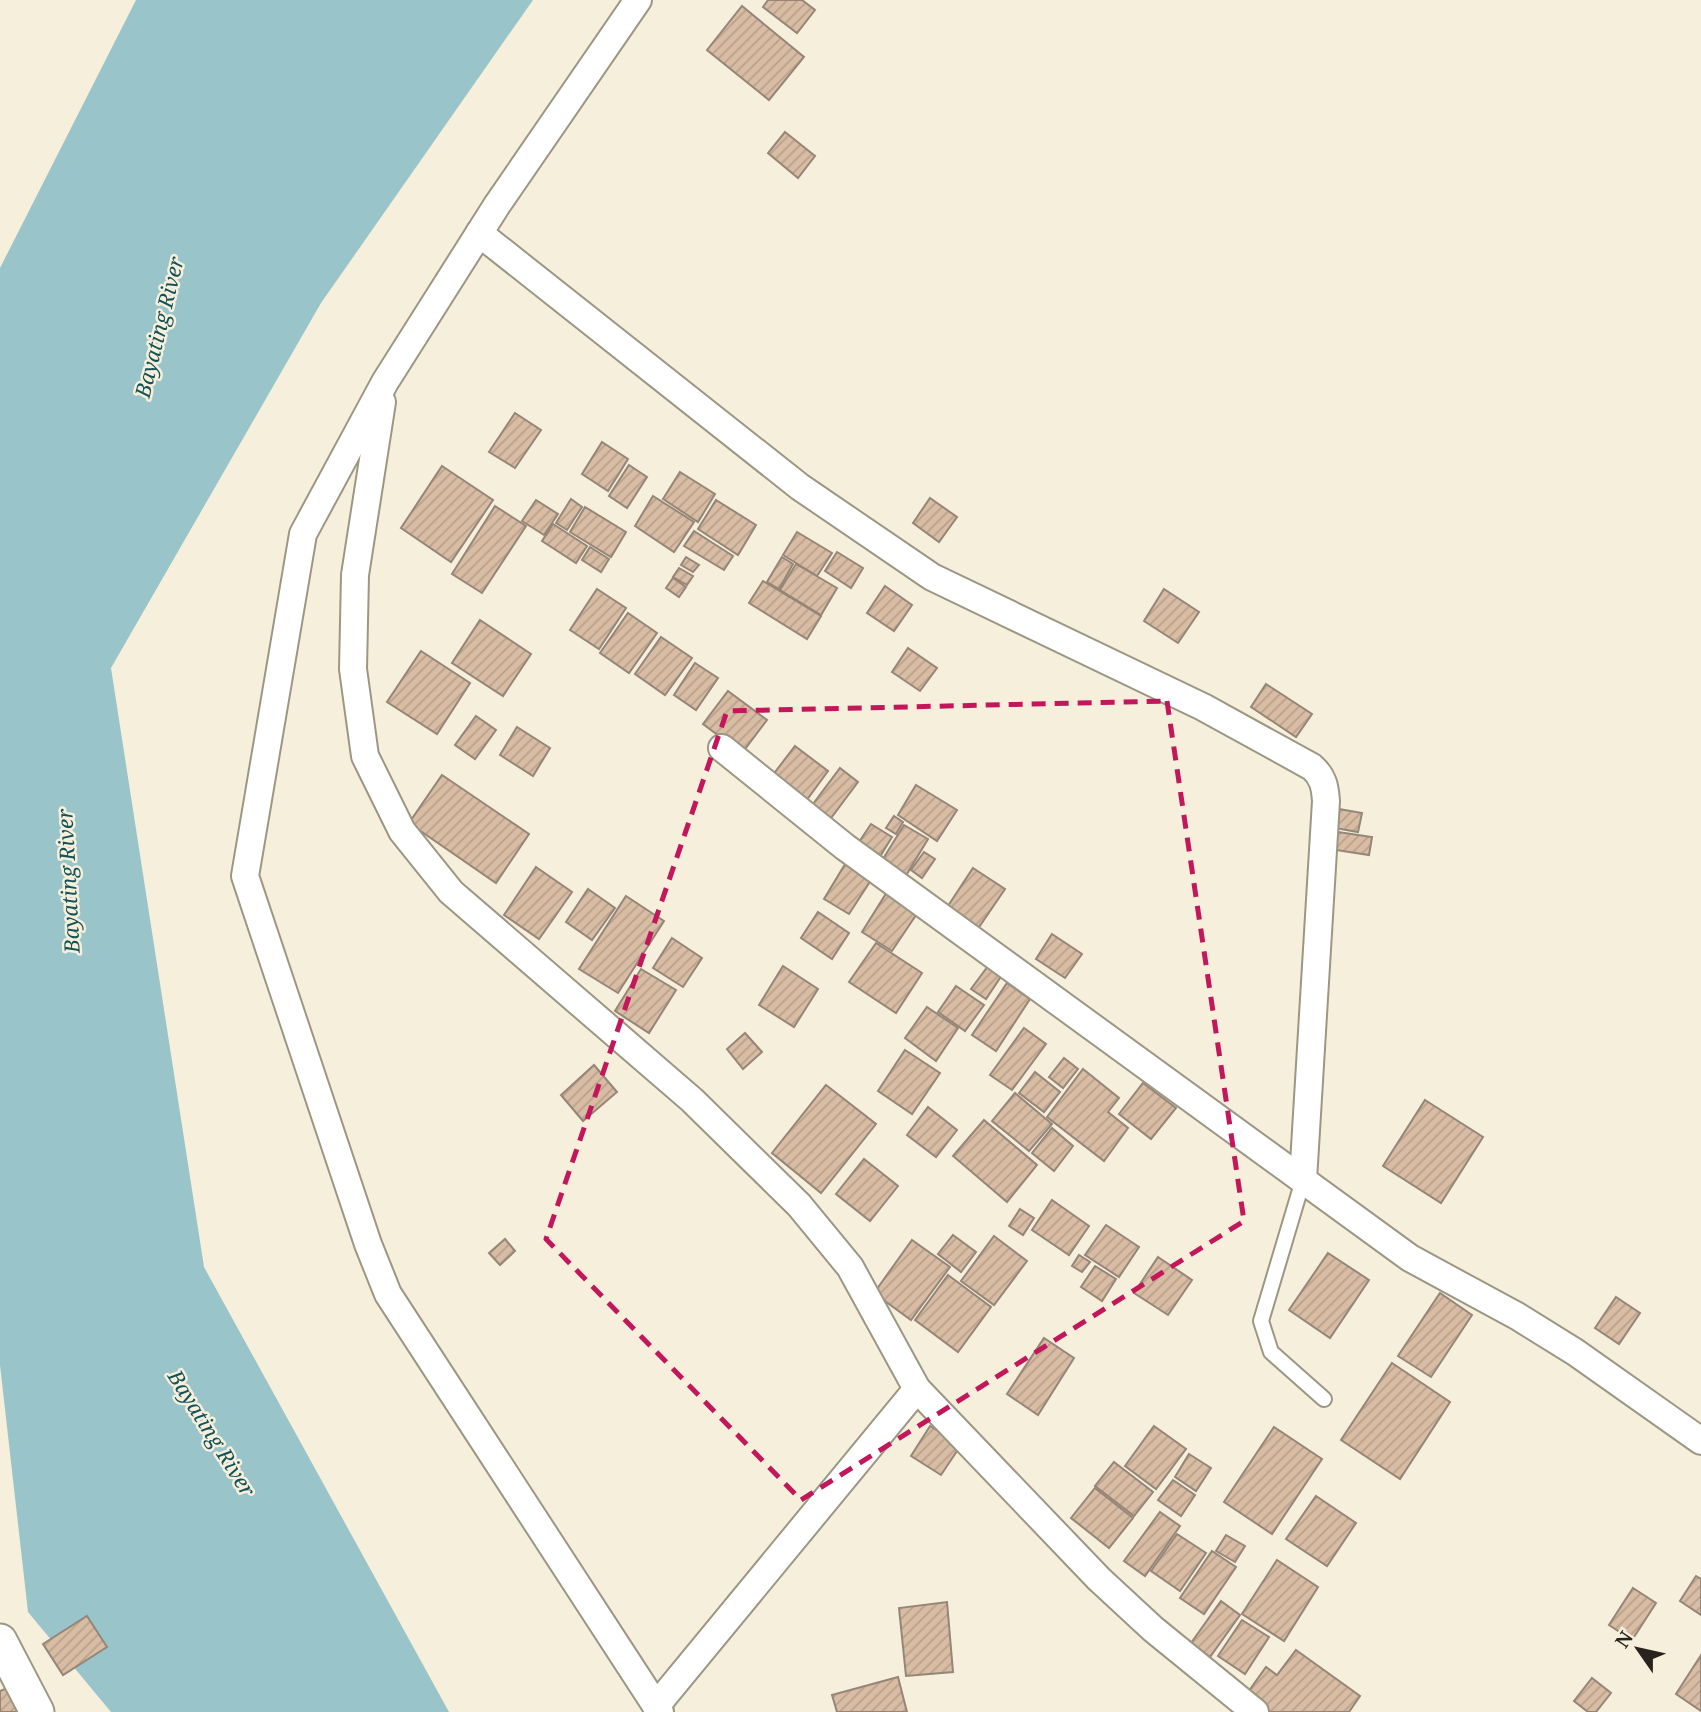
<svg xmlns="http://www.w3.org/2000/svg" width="1701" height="1712" viewBox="0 0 1701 1712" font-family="'Noto Serif',serif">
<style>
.water{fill:#99c5ca}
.building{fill:url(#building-hatch);stroke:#958678;stroke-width:2}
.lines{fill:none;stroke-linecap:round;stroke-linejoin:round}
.service-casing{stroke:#9c9784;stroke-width:18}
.minor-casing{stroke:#9c9784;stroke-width:30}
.tertiary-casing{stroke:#9c9784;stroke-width:37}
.service{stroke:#fff;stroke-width:14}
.minor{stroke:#fff;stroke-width:26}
.tertiary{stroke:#fff;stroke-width:33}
.marked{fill:none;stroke:#c2185b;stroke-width:5;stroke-dasharray:14 9;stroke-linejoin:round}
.labels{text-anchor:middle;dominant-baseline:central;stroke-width:5;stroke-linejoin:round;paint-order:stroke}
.water-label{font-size:21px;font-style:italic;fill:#135158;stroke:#f5efdb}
</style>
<defs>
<pattern id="building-hatch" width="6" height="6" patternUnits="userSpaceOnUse" patternTransform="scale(1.75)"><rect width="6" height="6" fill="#d8bca3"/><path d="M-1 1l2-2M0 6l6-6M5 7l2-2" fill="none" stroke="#b9a18c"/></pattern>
</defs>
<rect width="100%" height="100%" fill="#f5efdb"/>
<polygon class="water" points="136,0 533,0 321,303 111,668 204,1267 449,1712 111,1712 28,1612 0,1365 0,268"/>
<g class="building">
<polygon points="768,0 802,0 815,10 797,33 763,7"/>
<polygon points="742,6 804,57 769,100 707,50"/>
<polygon points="785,132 815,156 798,178 768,153"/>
<polygon points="515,413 541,430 515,468 489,452"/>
<polygon points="602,442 628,459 608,491 582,474"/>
<polygon points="629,465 647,477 627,508 609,496"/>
<polygon points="442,466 493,500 451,562 401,528"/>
<polygon points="680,472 715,494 698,522 663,499"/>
<polygon points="653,496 694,522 674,552 635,526"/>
<polygon points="930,498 957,517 939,542 913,523"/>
<polygon points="571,499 582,507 567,530 556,523"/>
<polygon points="536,500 558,514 544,535 522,521"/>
<polygon points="716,500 756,525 738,555 698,529"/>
<polygon points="495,506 526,526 482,593 452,574"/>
<polygon points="585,507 626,532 611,557 570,532"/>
<polygon points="553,524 587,546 576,563 542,541"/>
<polygon points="694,531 733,556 724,570 684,546"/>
<polygon points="797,532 832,553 817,576 783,555"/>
<polygon points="590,547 609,559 601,572 582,560"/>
<polygon points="837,552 863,568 851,588 825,571"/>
<polygon points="686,557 699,565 693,572 681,565"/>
<polygon points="782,557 793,564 779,589 767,582"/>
<polygon points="796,564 837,588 821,615 780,590"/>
<polygon points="679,568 693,576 687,585 673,577"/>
<polygon points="673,578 686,587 679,597 666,588"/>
<polygon points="763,581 821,616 807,639 749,603"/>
<polygon points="885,586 912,605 894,631 867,613"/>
<polygon points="597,589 626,608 599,649 570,630"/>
<polygon points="1164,589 1199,612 1178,643 1144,621"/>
<polygon points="628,613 657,633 629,673 600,653"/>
<polygon points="480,620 531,654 503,696 452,663"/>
<polygon points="661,637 692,658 665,695 635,674"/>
<polygon points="908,648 937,668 920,691 892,672"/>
<polygon points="421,651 470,683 437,734 387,702"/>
<polygon points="695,663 718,678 696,710 674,695"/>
<polygon points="1266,684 1312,714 1296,737 1251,707"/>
<polygon points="728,691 767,720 742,753 703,724"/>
<polygon points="476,716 496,730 475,759 455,745"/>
<polygon points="517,727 550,748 533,776 500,755"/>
<polygon points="795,746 828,771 806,801 772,776"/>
<polygon points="840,768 858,782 831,818 813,804"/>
<polygon points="442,775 529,834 496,883 409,823"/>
<polygon points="916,785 957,810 937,841 898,815"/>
<polygon points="1339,809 1362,813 1358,832 1335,828"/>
<polygon points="894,816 903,822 896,834 886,828"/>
<polygon points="871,824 892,837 876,863 855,848"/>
<polygon points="904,825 928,839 902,882 878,867"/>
<polygon points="1338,832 1372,837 1369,855 1336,850"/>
<polygon points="924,852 935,859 922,878 911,870"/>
<polygon points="847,861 873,877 849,914 824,899"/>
<polygon points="536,867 572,892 539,939 504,915"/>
<polygon points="973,868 1005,889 977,930 946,909"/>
<polygon points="588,889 615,908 592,940 566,922"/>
<polygon points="887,892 918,912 892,951 862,932"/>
<polygon points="626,896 664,921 618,993 579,969"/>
<polygon points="818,912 849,933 832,959 801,938"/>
<polygon points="1052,934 1082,954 1065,978 1036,959"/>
<polygon points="672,938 702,958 683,987 653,968"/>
<polygon points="876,943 922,973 896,1013 849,982"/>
<polygon points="783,966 818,989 794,1027 759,1005"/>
<polygon points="988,966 1002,975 986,999 971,989"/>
<polygon points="641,969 676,990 649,1033 615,1011"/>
<polygon points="1007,983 1030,999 996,1051 972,1035"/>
<polygon points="956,986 984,1005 965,1031 938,1012"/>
<polygon points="927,1007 958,1028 936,1061 905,1038"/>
<polygon points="1024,1028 1046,1044 1012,1090 990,1075"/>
<polygon points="745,1033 762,1052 743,1069 727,1049"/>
<polygon points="905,1050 940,1073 912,1114 878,1091"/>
<polygon points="1064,1058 1078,1069 1063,1088 1049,1077"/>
<polygon points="594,1065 617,1092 583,1121 561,1095"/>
<polygon points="1083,1069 1119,1098 1108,1112 1128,1128 1104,1161 1047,1117"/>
<polygon points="1035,1072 1060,1092 1044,1112 1019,1093"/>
<polygon points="1143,1083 1176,1108 1151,1139 1119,1114"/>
<polygon points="826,1085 876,1124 821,1193 772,1153"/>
<polygon points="1015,1093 1052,1124 1029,1151 992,1121"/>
<polygon points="1425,1100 1483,1137 1441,1203 1383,1166"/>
<polygon points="928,1107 957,1130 936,1157 907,1135"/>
<polygon points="984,1120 1037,1165 1007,1202 953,1156"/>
<polygon points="1052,1128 1073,1146 1054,1171 1032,1153"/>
<polygon points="864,1159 898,1186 870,1221 836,1194"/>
<polygon points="1052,1200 1089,1226 1069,1255 1032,1230"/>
<polygon points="1020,1209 1034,1218 1023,1235 1009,1226"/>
<polygon points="1106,1225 1139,1247 1119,1277 1085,1255"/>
<polygon points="953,1235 976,1252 961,1272 938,1254"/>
<polygon points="994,1236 1027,1261 994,1305 961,1281"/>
<polygon points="505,1239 515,1251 500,1265 489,1253"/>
<polygon points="912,1240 950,1267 911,1320 874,1293"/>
<polygon points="1328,1253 1369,1280 1330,1338 1289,1310"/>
<polygon points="1079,1255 1090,1262 1082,1272 1072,1266"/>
<polygon points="1158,1257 1192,1280 1168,1315 1134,1293"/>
<polygon points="1095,1266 1116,1279 1102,1301 1081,1287"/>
<polygon points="948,1275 991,1307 958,1352 915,1320"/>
<polygon points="1440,1293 1472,1315 1431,1377 1398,1356"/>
<polygon points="1616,1297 1640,1313 1619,1344 1595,1328"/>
<polygon points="1044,1338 1074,1358 1038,1415 1007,1394"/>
<polygon points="1392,1363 1450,1402 1400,1479 1341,1440"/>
<polygon points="930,1426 961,1445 941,1475 911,1456"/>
<polygon points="1154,1426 1186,1449 1156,1489 1125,1466"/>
<polygon points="1274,1427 1322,1459 1272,1534 1224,1502"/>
<polygon points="1189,1454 1211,1468 1196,1491 1175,1477"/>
<polygon points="1114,1462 1153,1492 1134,1516 1095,1486"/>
<polygon points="1173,1480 1195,1495 1181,1516 1158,1500"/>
<polygon points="1095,1488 1133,1518 1109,1548 1071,1518"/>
<polygon points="1316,1496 1356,1523 1327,1566 1286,1539"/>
<polygon points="1160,1512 1180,1526 1145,1576 1124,1561"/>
<polygon points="1177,1534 1206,1553 1180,1591 1151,1571"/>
<polygon points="1226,1535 1245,1546 1235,1562 1216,1551"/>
<polygon points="1212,1551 1236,1567 1204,1614 1180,1598"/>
<polygon points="1277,1560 1318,1587 1284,1641 1242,1614"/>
<polygon points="1696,1576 1701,1579 1701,1615 1680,1601"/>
<polygon points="1633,1588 1656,1603 1632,1640 1609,1625"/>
<polygon points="1221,1601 1240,1615 1210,1657 1191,1643"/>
<polygon points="947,1602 953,1672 906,1676 899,1608"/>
<polygon points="87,1616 107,1647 63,1675 43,1644"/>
<polygon points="1242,1620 1269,1637 1245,1674 1218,1656"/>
<polygon points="1296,1650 1360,1696 1349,1712 1270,1712 1246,1695 1266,1667 1277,1675"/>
<polygon points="1701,1655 1701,1711 1676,1694"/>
<polygon points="898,1677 907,1712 837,1712 832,1695"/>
<polygon points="1592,1678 1611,1693 1596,1712 1588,1712 1574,1701"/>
<polygon points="12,1686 23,1712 0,1712 0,1691"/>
</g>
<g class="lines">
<g class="service-casing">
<polyline id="service" points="1303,1180 1261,1321 1271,1352 1324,1399"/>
</g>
<g class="minor-casing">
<g id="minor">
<polyline points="638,0 497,205 385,382 303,534 245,876 368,1244 388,1294 660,1712"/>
<path d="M479 233 800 487 932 577 1203 707 1312 767C1323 777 1325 786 1326 801L1303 1180"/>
<polyline points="382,402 355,575 353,669 365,756 402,831 451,892 692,1100 799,1205 850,1267 917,1389 1099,1579 1153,1629 1255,1712"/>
<polyline points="722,748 845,847 1410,1258 1517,1316 1575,1352 1701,1441"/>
<polyline points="656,1706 917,1389"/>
</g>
</g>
<g class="tertiary-casing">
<polyline id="tertiary" points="0,1641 37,1712"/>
</g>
<use href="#service" class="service"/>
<use href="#minor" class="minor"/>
<use href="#tertiary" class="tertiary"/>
</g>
<path class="marked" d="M1167 701 1244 1221 801 1500 546 1239 727 711Z"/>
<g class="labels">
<g class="water-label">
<text transform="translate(159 327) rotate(-76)">Bayating River</text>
<text transform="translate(68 881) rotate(-93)">Bayating River</text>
<text transform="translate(212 1433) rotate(58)">Bayating River</text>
</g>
</g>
<g transform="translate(1638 1649) rotate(304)" stroke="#f5efdb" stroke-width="5" paint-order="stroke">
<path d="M0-5L12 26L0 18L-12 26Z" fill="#26241c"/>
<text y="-10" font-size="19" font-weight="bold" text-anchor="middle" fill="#26241c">N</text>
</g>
</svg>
